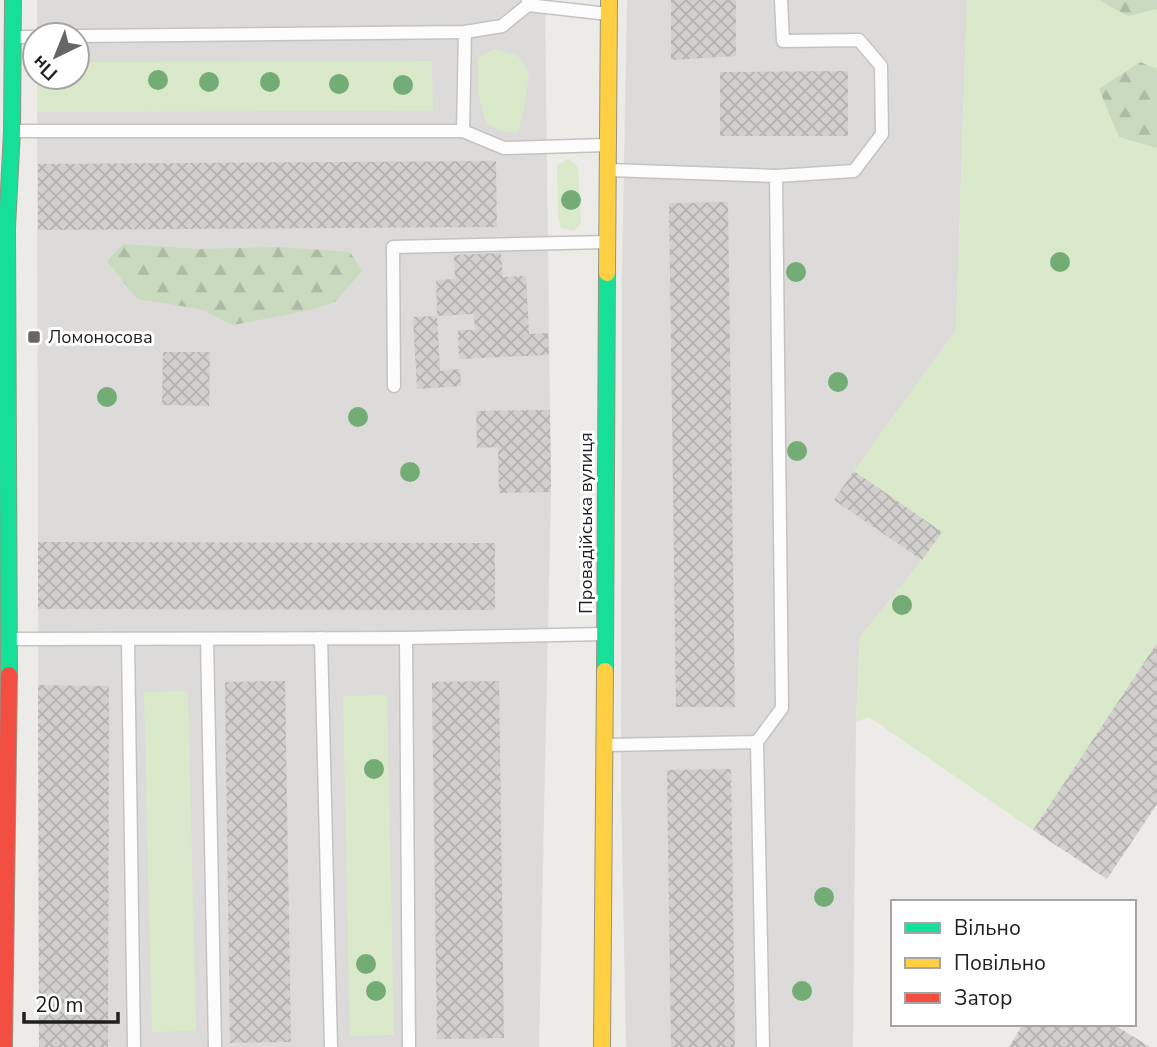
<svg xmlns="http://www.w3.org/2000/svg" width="1157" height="1047" viewBox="0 0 1157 1047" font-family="'Nunito Sans',sans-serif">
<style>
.residential{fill:#dcdbd9}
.grass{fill:#dae9c9}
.forest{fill:url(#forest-firs)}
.building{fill:url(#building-cross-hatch)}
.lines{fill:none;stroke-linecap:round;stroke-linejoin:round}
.lane-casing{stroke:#c4c3c2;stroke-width:15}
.fast-casing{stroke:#959681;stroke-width:18}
.slow-casing{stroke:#959681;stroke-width:18}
.jam-casing{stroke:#959681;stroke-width:18}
.lane{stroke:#fcfcfc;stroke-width:12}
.fast{stroke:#16e098;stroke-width:16}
.slow{stroke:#ffcf43;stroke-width:16}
.jam{stroke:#f24e42;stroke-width:16}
.tree{fill:#74ac76}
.poi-dot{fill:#676665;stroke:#fff;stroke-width:2.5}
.labels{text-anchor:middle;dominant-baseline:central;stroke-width:6;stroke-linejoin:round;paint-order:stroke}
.poi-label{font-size:18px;fill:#1f1f1f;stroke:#fff;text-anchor:start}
.street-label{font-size:18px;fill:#1f1f1f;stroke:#fff}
</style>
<defs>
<pattern id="forest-firs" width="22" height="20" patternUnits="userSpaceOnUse" patternTransform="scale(1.75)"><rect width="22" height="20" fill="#c9dabf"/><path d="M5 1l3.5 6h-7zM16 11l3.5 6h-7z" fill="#acbba4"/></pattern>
<pattern id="building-cross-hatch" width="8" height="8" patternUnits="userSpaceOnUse" patternTransform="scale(1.75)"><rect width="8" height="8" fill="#d2d0cd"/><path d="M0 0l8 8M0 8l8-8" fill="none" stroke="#b4b2b0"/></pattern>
</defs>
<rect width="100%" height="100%" fill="#edebe8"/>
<g class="residential">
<polygon points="37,0 545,0 551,492 539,1047 39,1047 37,77 77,77 77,35 37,35"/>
<polygon points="627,0 967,0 956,330 854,471 942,532 922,560 860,637 856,722 853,1047 626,1047 621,786 622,274"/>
</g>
<g class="grass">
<polygon points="967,0 1157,0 1157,643 1033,830 869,717 856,722 860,637 922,560 941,532 854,471 956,330"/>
<polygon points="494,49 518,56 529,72 524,108 518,133 502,131 486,124 478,92 478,58"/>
<polygon points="432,61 433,111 37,112 37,77 77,77 77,62"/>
<polygon points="568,159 578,166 581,223 574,231 561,228 558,215 557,165"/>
<polygon points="188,691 196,1031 152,1032 144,692"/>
<polygon points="387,695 394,1035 350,1036 343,696"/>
</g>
<g class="forest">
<polygon points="1099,0 1157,0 1157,9 1128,16"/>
<polygon points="1140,62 1157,69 1157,148 1119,137 1099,89"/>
<polygon points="123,244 200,249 280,247 350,252 362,271 335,302 310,310 233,325 200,309 137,299 107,261"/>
</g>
<g class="building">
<polygon points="671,0 736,0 736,56 671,60"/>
<polygon points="848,71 848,136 720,136 720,72"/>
<polygon points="496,161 497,227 38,230 38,164"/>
<polygon points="728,202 735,707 676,707 669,203"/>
<polygon points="501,253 503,277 526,276 529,334 548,333 549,355 459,359 458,330 475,330 474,314 437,316 440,371 460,369 461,386 417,389 413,317 437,316 436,280 455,279 454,255"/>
<polygon points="163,352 210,352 209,406 162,405"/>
<polygon points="550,410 551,492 499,493 498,447 477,448 476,411"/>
<polygon points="854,471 942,532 922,560 834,500"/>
<polygon points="38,542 495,543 495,610 38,609"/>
<polygon points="1157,643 1157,804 1107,879 1033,830"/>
<polygon points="285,681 291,1042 230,1043 225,682"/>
<polygon points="499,681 504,1038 437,1039 432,682"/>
<polygon points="38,685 109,686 108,1047 39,1047"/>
<polygon points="731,769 735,1047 671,1047 667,770"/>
<polygon points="1023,1024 1113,1024 1150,1047 1009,1047"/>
</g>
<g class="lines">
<g class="lane-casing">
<g id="lane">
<polyline points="528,0 528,5 608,14"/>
<polyline points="77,36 465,32 502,26 528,5"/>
<polyline points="13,37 35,37"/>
<polyline points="16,131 463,131 504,148 606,145"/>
<polyline points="463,131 465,32"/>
<polyline points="609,170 776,176 782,708 757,742"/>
<polyline points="776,176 854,171 882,134 881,66 859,40 783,41 781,0"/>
<polyline points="394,386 393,247 607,242"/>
<polyline points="321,638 331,1047"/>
<polyline points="406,638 604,634"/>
<polyline points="11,639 406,638 409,1047"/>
<polyline points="207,639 215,1047"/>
<polyline points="128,640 134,1047"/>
<polyline points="608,745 757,742 763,1047"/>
</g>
</g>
<g class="fast-casing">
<g id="fast">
<polyline points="605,671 607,273"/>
<polyline points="9,675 7,228 12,131 13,0"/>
</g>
</g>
<g class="slow-casing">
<g id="slow">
<polyline points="607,273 609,0"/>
<polyline points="602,1047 605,671"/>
</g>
</g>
<g class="jam-casing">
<polyline id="jam" points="4,1047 9,675"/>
</g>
<use href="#lane" class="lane"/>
<use href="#fast" class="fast"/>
<use href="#slow" class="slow"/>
<use href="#jam" class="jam"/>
</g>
<g class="tree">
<circle cx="158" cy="80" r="10"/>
<circle cx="209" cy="82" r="10"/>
<circle cx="270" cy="82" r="10"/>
<circle cx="339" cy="84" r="10"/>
<circle cx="403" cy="85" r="10"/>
<circle cx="571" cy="200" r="10"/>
<circle cx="1060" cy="262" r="10"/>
<circle cx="796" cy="272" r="10"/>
<circle cx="838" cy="382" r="10"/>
<circle cx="107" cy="397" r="10"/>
<circle cx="358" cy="417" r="10"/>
<circle cx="797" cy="451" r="10"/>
<circle cx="410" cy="472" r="10"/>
<circle cx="902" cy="605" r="10"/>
<circle cx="374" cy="769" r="10"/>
<circle cx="824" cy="897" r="10"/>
<circle cx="366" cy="964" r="10"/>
<circle cx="376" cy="991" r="10"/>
<circle cx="802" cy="991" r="10"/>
</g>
<rect class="poi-dot" x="27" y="330" width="14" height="14" rx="3.5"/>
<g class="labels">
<g class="poi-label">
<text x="48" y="337">Ломоносова</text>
</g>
<g class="street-label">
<text transform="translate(586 523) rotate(-90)">Провадійська вулиця</text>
</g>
</g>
<rect x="891" y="900" width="245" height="126" fill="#ffffff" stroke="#a5a5a5" stroke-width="2"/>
<rect x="905" y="923" width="35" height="10" fill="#16e098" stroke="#a5a5a5" stroke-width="2"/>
<text x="954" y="935" font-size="21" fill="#1f1f1f">Вільно</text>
<rect x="905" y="958" width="35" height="10" fill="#ffcf43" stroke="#a5a5a5" stroke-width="2"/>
<text x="954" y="970" font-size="21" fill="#1f1f1f">Повільно</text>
<rect x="905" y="993" width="35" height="10" fill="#f24e42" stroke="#a5a5a5" stroke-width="2"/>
<text x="954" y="1005" font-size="21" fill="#1f1f1f">Затор</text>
<g transform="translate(56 56) rotate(223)"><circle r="33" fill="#ffffff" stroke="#a5a5a5" stroke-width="2"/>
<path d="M0-5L12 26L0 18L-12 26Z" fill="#676665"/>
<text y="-10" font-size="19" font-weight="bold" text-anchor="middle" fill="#1f1f1f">Пн</text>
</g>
<path d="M24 1012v10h94v-10" fill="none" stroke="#1f1f1f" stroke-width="3.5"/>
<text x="35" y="1012" font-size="21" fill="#1f1f1f" stroke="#ffffff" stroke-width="5" paint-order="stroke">20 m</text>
</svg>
